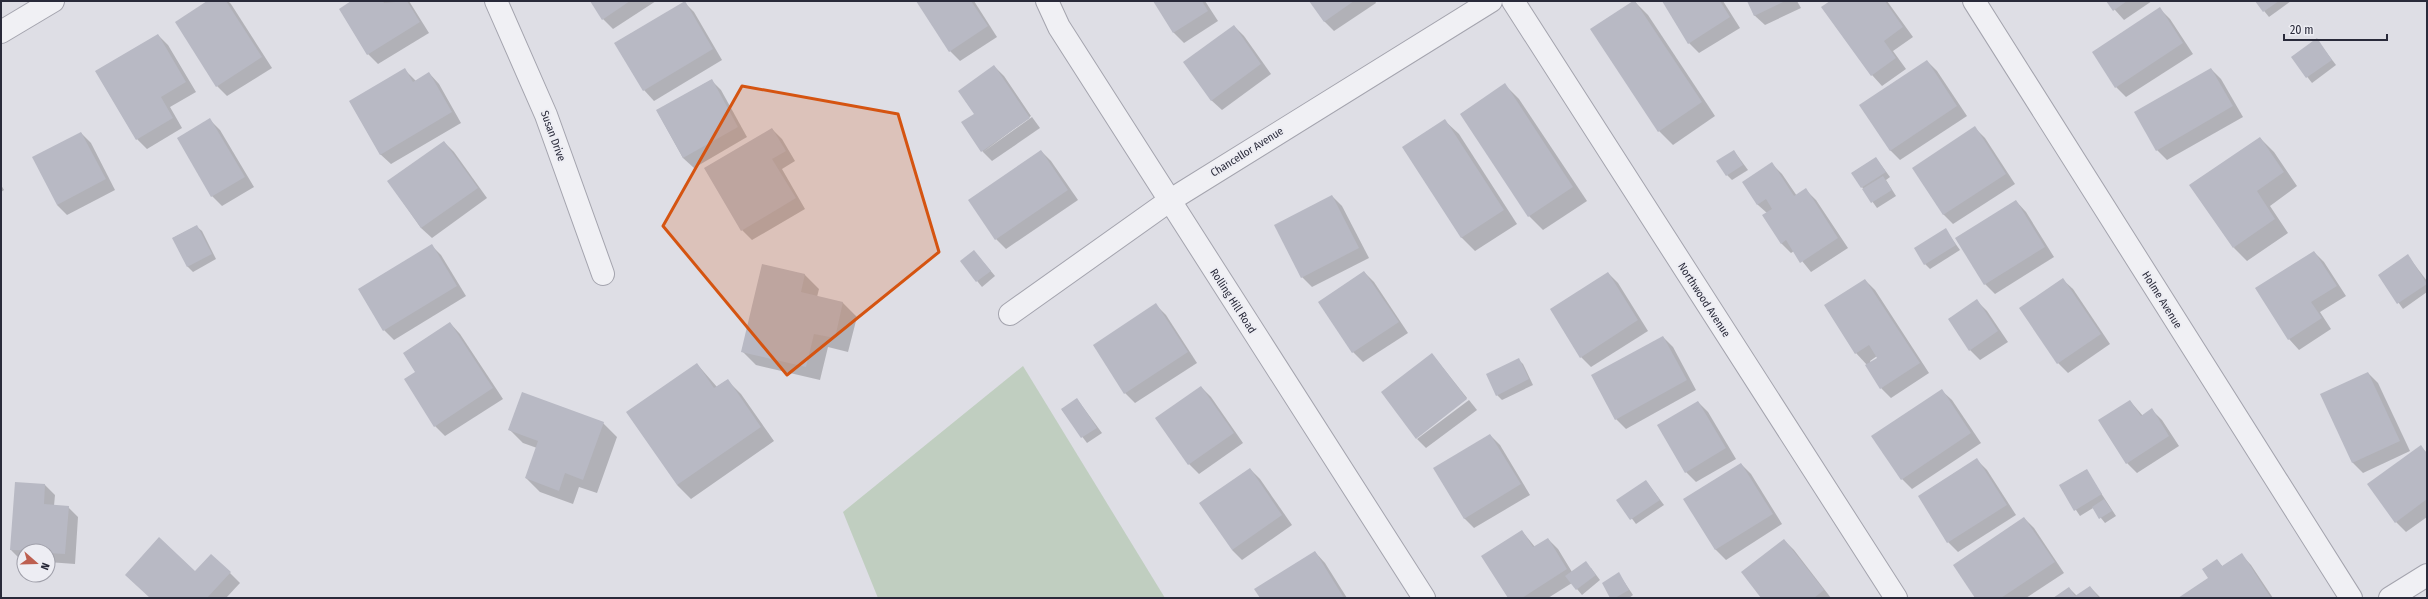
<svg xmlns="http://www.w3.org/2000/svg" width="2428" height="599" viewBox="0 0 2428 599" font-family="'Fira Sans Condensed',sans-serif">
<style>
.green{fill:#c0cec0}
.shadow{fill:#0003;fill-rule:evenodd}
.building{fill:#b8b9c4}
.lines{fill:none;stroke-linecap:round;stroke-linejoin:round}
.street-casing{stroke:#a4a4ae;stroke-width:24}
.street{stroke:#f0f0f4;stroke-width:22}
.marked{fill:#d55411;fill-opacity:0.2;stroke:#d55411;stroke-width:3;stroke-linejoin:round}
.labels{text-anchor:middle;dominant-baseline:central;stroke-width:4;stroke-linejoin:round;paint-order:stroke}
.street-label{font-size:11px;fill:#292a3a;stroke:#ededf3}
</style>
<rect width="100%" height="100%" fill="#dedee5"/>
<polygon class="green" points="1023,366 1165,598 878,598 843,512"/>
<g class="shadow">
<polygon points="209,1 228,1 231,4 272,68 227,96 217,86"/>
<polygon points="353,1 409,1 429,33 378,64 368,54"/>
<polygon points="591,1 656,1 613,29 603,19"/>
<polygon points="917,1 974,1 997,37 960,61 950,51"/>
<polygon points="1154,1 1205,1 1218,21 1184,43 1174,33"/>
<polygon points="1311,1 1375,1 1376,3 1334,31 1324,21"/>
<polygon points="1634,1 1648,15 1715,116 1673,145 1659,131"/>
<polygon points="1663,1 1723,1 1740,28 1699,53 1689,43"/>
<polygon points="1748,1 1797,1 1801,8 1765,25 1754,15"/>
<polygon points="1832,1 1887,1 1913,37 1893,51 1906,69 1882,86 1872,75"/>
<polygon points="2107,1 2152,1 2124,20"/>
<polygon points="2256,1 2291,1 2269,17"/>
<polygon points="684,2 694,12 722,60 654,101 644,90"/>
<polygon points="2160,9 2170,19 2193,54 2126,97 2116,87"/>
<polygon points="1234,26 1244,36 1271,74 1222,110 1211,100"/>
<polygon points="158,35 168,45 196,92 170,107 182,128 147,149 137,139"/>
<polygon points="2317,40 2336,65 2312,83 2292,57"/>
<polygon points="1927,61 1937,71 1967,116 1900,160 1890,150"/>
<polygon points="994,66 1004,76 1031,116 983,152 963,123 975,114"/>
<polygon points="2211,69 2221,79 2243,117 2167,160 2157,150 2136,113"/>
<polygon points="405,70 416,81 429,73 439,84 461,123 391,164 380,154"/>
<polygon points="711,80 721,90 747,137 694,168 683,158 657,111"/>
<polygon points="1505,85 1519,99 1587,201 1543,230 1529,216 1461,114"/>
<polygon points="1032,117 1040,128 992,161 983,152"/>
<polygon points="210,120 220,130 254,187 222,206 212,196"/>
<polygon points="1445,121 1459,134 1517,224 1475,251 1461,237"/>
<polygon points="1975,128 1985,138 2015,184 1953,224 1943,214"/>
<polygon points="772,129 782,139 795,161 782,169 805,209 752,240 742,230"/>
<polygon points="81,133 91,143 115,190 67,215 57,205"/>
<polygon points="2260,138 2274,152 2297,186 2270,206 2288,233 2247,261 2234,248"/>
<polygon points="444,142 454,152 487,198 432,238 421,228 389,182"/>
<polygon points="1041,151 1051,161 1078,200 1006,249 996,239"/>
<polygon points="1734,151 1748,170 1732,180 1727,175"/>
<polygon points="1876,158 1890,177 1886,180 1896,196 1877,208 1852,173"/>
<polygon points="1772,164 1782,174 1797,196 1806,190 1816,200 1848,248 1811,272 1794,251 1791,253 1781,243 1767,213 1758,205 1744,183"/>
<polygon points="1,185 4,190 1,192"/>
<polygon points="1332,196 1342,206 1369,258 1312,287 1302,277"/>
<polygon points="2016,201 2026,212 2054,257 1995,294 1985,284"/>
<polygon points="196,226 202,231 216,259 193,272 188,267 173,238"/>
<polygon points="1945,229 1960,250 1930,269 1925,264"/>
<polygon points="431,245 441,255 466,296 394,340 384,330"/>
<polygon points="2314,252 2324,262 2346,296 2320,312 2331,329 2299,350 2289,339"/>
<polygon points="2408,256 2427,281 2427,292 2403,309 2379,275"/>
<polygon points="979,257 995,276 982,287 961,261"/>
<polygon points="763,265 805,275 819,289 817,297 843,303 857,317 848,352 828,347 820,380 756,365 742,351"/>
<polygon points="1364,272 1374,282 1408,333 1363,362 1353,352"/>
<polygon points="1608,273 1618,283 1648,331 1591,367 1581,357"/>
<polygon points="2062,279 2073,289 2110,344 2068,373 2058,363"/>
<path d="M1865 280 1875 290 1929 373 1891 398 1881 388 1867 365 1856 353ZM1877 356 1879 358 1871 363 1870 361Z"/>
<polygon points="1977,301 1987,311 2008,342 1980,360 1970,350 1949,319"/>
<polygon points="1156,305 1166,315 1197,363 1135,403 1125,393"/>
<polygon points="450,323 460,334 503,399 445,436 435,426 416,372"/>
<polygon points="1663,337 1673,347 1696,390 1626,429 1616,419"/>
<polygon points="1432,354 1467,398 1416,437"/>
<polygon points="1518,359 1523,364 1533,385 1502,400 1497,395"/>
<polygon points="697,364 717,387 727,380 741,394 774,441 691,499 677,485"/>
<polygon points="2368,373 2378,383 2410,451 2363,473 2353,463 2322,395"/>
<polygon points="1201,387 1211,397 1243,443 1199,474 1189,464"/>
<polygon points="1941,390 1952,400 1981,443 1912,489 1902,479"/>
<polygon points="1077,399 1102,433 1087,443 1062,410"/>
<polygon points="1469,400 1477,410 1426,448 1417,439"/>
<polygon points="2130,401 2143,416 2152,410 2162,420 2179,446 2137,473 2127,463"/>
<polygon points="1698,402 1708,412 1736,459 1696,482 1686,472"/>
<polygon points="603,423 617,437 597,493 579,487 573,504 540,492 526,478 537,448 523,443 509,429"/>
<polygon points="1490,435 1500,445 1530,495 1474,528 1464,518"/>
<polygon points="2421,447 2427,453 2427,517 2406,532 2396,522"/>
<polygon points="1977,460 1987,470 2016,515 1958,552 1948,542"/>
<polygon points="1741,464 1751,474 1782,524 1726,560 1716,550 1685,500"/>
<polygon points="1250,469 1260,479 1292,525 1242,560 1232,550"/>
<polygon points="2086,470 2116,516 2105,523 2093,508 2080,516 2060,486"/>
<polygon points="1646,481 1664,505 1636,524 1618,500"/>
<polygon points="16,483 45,485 55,495 54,506 68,507 78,517 75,564 48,562 48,551 24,551 24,560 21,560 11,550"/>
<polygon points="2024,518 2034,528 2064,573 2026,598 1977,598"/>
<polygon points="1522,531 1535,547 1548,539 1558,549 1572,572 1591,568 1600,580 1582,595 1572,583 1548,598 1509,598"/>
<polygon points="1784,540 1794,550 1831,598 1762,598"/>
<polygon points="1315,552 1325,563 1347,598 1261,598"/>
<polygon points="2241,554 2251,565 2273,598 2180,598 2209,578 2217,560 2223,567"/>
<polygon points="195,572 230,573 240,583 226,598 150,598"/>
<polygon points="1619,574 1633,595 1629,598 1611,598"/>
<polygon points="2090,587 2101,598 2055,598 2069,588 2077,596"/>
</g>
<g class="building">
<polygon points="207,1 226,1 262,57 216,87 175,22"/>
<polygon points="351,1 383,1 384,3 407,1 420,22 367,55 339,9"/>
<polygon points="590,1 630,1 602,20"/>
<polygon points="685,1 713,49 643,91 614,43"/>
<polygon points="916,1 971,1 988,26 949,52"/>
<polygon points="1153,1 1202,1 1208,11 1173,33"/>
<polygon points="1309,1 1354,1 1324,22"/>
<polygon points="1633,1 1635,1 1702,102 1658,132 1590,29"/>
<polygon points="1662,1 1720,1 1730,17 1688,44"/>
<polygon points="1747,1 1785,1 1754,16"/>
<polygon points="1830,1 1885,1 1903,27 1884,41 1896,58 1871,76 1821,7"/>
<polygon points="2106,1 2127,1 2113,11"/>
<polygon points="2255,1 2279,1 2263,12"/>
<polygon points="2160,7 2183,43 2115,88 2092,52"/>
<polygon points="1234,25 1261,64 1211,101 1183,62"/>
<polygon points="158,34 186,82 161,97 173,118 136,140 95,71"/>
<polygon points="2317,38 2332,60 2306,78 2291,57"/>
<polygon points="1927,60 1957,106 1890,151 1859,105"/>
<polygon points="994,65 1030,118 981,152 961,122 974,114 958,91"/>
<polygon points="405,68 413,82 429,72 452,112 380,155 349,101"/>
<polygon points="2211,68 2233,106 2156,151 2134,112"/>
<polygon points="712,79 738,127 683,158 656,110"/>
<polygon points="1505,83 1573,187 1528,217 1460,114"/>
<polygon points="210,118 245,177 211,197 177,138"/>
<polygon points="1445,119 1504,210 1461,238 1402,147"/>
<polygon points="1975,126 2006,174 1943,215 1912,168"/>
<polygon points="772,128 786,151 772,159 796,198 741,231 704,168"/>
<polygon points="81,132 106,179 57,205 32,157"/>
<polygon points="2260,137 2284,172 2257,191 2275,219 2233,248 2189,185"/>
<polygon points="444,141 478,188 421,228 387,181"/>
<polygon points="1041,150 1068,190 995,240 968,200"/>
<polygon points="1734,150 1743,165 1726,176 1716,161"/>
<polygon points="1876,157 1886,172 1861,188 1851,173"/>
<polygon points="1772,162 1794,196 1806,188 1838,238 1800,263 1786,240 1781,244 1762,215 1772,209 1766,199 1757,205 1742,182"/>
<polygon points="1883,176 1892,190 1871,203 1862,189"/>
<polygon points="1332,195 1359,248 1301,278 1274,225"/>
<polygon points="2016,200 2045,247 1984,285 1955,238"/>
<polygon points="197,225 212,254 187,267 172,238"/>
<polygon points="1946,228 1956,245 1924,265 1914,248"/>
<polygon points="432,244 457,286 383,331 358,289"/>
<polygon points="974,250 991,271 976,282 960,261"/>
<polygon points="2314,251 2337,286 2311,302 2322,318 2288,340 2255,288"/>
<polygon points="2408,254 2427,284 2397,304 2378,275"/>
<polygon points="762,264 805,274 801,292 843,302 835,338 814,334 806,367 741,352"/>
<polygon points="1364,271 1399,322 1352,353 1318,302"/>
<polygon points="1608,272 1638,320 1580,358 1550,309"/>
<polygon points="2063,278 2101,334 2057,364 2019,308"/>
<polygon points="1865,279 1920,363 1880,389 1865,365 1877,358 1869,345 1855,354 1824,305"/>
<polygon points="1977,299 1998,331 1969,351 1948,319"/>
<polygon points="1156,303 1188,352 1124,394 1093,345"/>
<polygon points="450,322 493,388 434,427 404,379 415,372 403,353"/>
<polygon points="1663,336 1687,380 1615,420 1591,375"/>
<polygon points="1432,353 1467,399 1416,439 1381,392"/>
<polygon points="1519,358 1529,379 1496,396 1486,374"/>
<polygon points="697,363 714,388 728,379 761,427 677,485 626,412"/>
<polygon points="2368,372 2400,441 2352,463 2320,394"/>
<polygon points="1201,386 1234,433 1188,465 1155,418"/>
<polygon points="1942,389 1971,433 1901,480 1871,436"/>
<polygon points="522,392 604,422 583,480 565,473 559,491 525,478 538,441 508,430"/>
<polygon points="1077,398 1097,428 1081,438 1061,409"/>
<polygon points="2130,400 2141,416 2152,408 2169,436 2126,464 2098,420"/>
<polygon points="1698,401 1726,448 1685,473 1657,425"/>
<polygon points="1490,434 1521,484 1464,519 1433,468"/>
<polygon points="2421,445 2427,454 2427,499 2395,523 2367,484"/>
<polygon points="1977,458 2007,505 1947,543 1918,496"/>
<polygon points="1741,463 1773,514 1715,550 1683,499"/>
<polygon points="1250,468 1282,515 1232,550 1199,503"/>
<polygon points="2087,469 2102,494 2074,511 2059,485"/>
<polygon points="1646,480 1660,500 1630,520 1616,500"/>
<polygon points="15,482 45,484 44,504 69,506 65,554 48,553 48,551 10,550"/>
<polygon points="2104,499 2112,511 2099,519 2092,507"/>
<polygon points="2024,517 2055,562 2001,598 1975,598 1953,565"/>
<polygon points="1522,530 1533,547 1548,538 1567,569 1522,598 1508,598 1481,556"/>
<polygon points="159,537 195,571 211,554 231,572 207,598 150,598 125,575"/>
<polygon points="1784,539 1824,590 1814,598 1761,598 1741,572"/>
<polygon points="1315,551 1344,598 1260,598 1254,589"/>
<polygon points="2242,553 2271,598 2178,598 2208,578 2202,569 2217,559 2222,566"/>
<polygon points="1586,561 1596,575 1576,590 1565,576"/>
<polygon points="1619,572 1629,590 1615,598 1610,598 1602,583"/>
<polygon points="2090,586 2099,598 2053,598 2069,587 2075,596"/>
</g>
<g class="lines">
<g class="street-casing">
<g id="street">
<polyline points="496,1 546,115 603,274"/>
<polyline points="1047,1 1059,27 1424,598"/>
<polyline points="1513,1 1896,598"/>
<polyline points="1974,1 2351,598"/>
<polyline points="1,32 53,1"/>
<polyline points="1010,314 1169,201 1491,1"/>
<polyline points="2390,598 2427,575"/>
</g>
</g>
<use href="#street" class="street"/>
</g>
<path class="marked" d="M742 86 898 114 939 252 787 375 663 226Z"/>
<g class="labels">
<g class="street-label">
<text transform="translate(553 136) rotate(70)">Susan Drive</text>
<text transform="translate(1247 152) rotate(-32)">Chancellor Avenue</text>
<text transform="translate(1704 300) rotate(57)">Northwood Avenue</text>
<text transform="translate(2162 300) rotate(58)">Holme Avenue</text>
<text transform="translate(1233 301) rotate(57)">Rolling Hill Road</text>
</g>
</g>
<rect width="2428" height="599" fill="none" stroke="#292a3a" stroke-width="4"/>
<g transform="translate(36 563) rotate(110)"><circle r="19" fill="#ededf3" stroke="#9f9fa9"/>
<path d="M0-3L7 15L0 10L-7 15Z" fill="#bd5f50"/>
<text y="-6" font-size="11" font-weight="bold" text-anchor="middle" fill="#292a3a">N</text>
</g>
<path d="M2284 34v6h103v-6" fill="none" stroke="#292a3a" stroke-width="2"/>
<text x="2290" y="34" font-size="12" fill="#292a3a" stroke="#ededf3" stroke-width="3" paint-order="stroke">20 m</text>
</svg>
